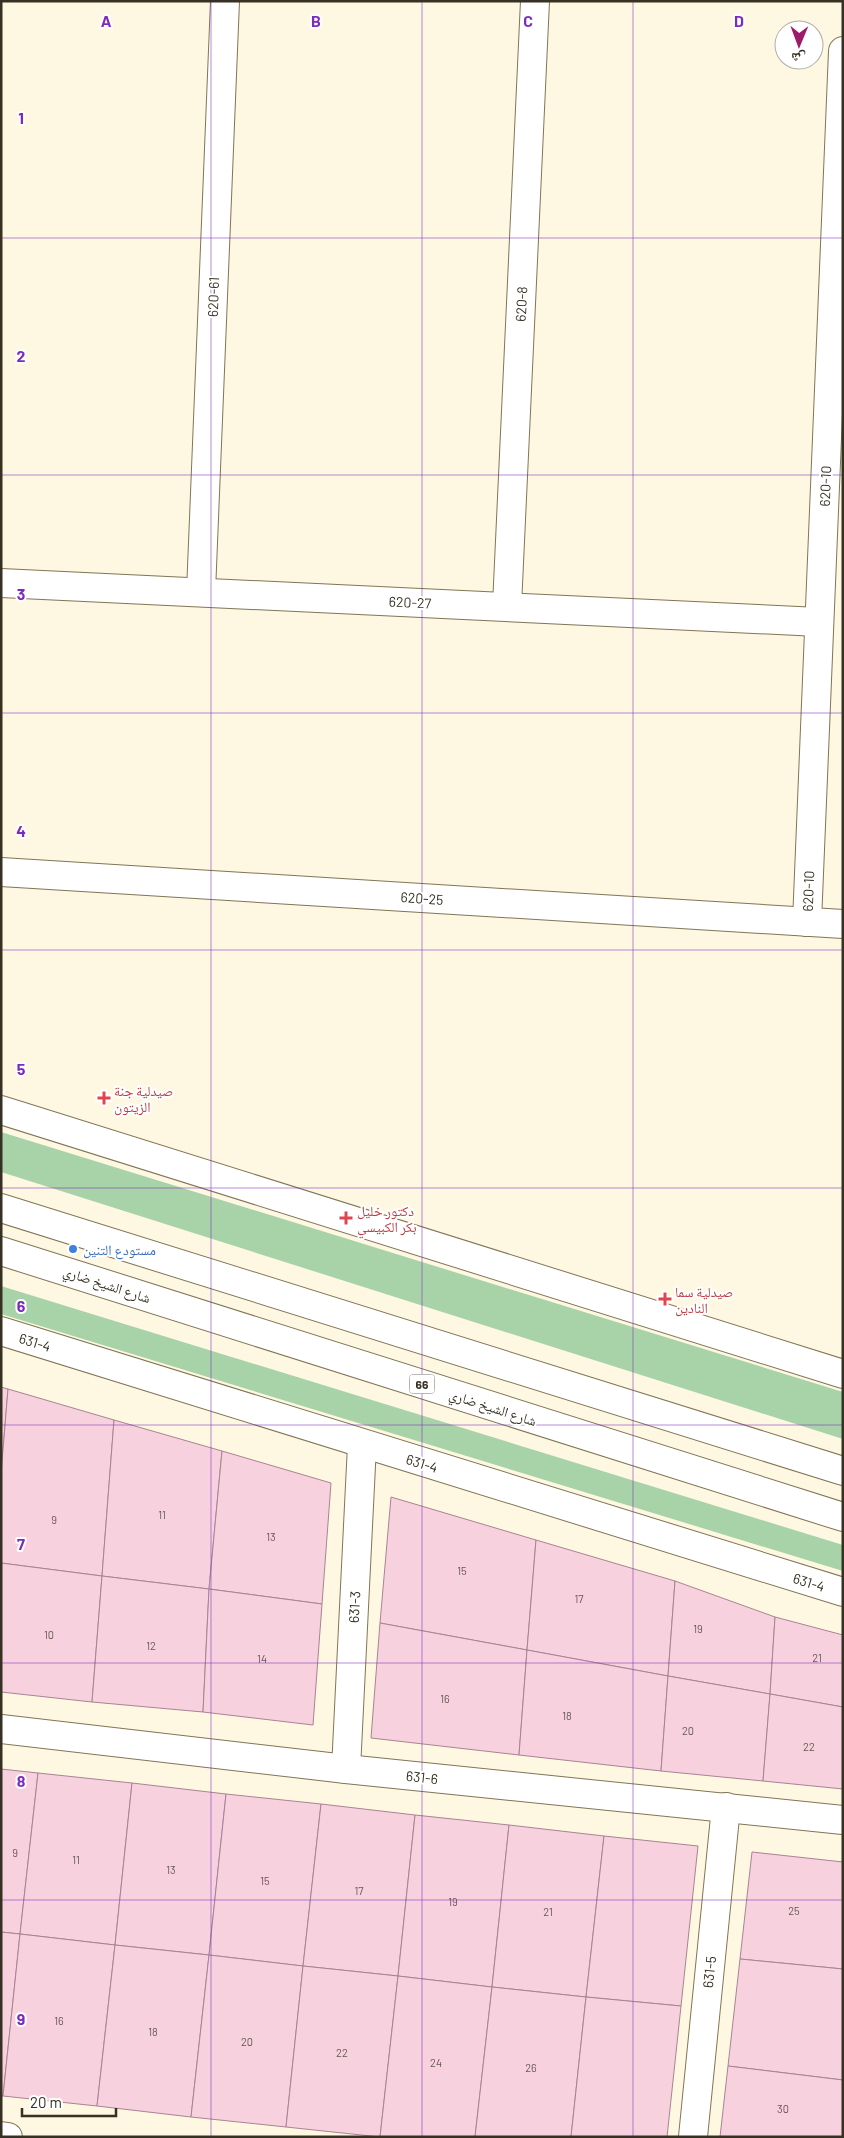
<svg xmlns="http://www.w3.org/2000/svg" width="844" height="2138" viewBox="0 0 844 2138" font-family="Barlow,'Noto Naskh Arabic',sans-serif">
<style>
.green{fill:#a8d3a9}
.building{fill:#f8d1df;stroke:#a88492}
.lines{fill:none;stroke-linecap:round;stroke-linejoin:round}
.minor-casing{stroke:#807555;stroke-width:30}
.major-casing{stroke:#807555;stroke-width:30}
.minor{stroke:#fff;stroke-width:28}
.major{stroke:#fff;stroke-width:28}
.grid{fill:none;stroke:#7b2cbf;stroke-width:1;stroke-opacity:0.55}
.health-dot{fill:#e0444e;stroke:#fff;stroke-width:2}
.shop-dot{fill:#3f7fe0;stroke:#fff;stroke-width:2}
.labels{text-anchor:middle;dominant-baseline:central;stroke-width:4;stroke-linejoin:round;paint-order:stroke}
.number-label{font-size:11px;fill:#665952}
.shield{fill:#fff;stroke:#726f65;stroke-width:1}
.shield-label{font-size:12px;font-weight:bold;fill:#363123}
.street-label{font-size:14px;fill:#363123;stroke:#fff}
.health-label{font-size:14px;fill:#be3a42;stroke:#fff;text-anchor:start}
.shop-label{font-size:14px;fill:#366cbe;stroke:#fff;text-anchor:start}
.grid-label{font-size:16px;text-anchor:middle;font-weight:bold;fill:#7b2cbf;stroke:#fff;stroke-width:4;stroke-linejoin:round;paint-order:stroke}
</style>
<rect width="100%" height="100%" fill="#fef7e2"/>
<g class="green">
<polygon points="1,1132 843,1392 843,1439 1,1172"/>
<polygon points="1,1286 843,1545 843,1571 1,1314"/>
</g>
<g class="building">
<polygon points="1,1387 8,1389 1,1474"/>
<polygon points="8,1389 114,1420 102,1576 1,1563 1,1474"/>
<polygon points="114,1420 222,1451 209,1589 102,1576"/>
<polygon points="222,1451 331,1483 322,1604 209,1589"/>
<polygon points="391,1497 536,1540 527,1650 380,1623"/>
<polygon points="536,1540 675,1581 668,1676 527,1650"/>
<polygon points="1,1563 102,1576 92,1702 1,1692"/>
<polygon points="102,1576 209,1589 203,1712 92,1702"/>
<polygon points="675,1581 775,1617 770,1694 668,1676"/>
<polygon points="209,1589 322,1604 313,1725 203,1712"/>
<polygon points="775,1617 843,1635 843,1707 770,1694"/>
<polygon points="380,1623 527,1650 519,1755 371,1738"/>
<polygon points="527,1650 668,1676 661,1771 519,1755"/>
<polygon points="668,1676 770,1694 763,1781 661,1771"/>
<polygon points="770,1694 843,1707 843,1789 763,1781"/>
<polygon points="1,1769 38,1773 20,1934 1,1932"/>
<polygon points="38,1773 132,1783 115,1945 20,1934"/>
<polygon points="132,1783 226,1794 209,1955 115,1945"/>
<polygon points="226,1794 321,1804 303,1966 209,1955"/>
<polygon points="321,1804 415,1815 398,1976 303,1966"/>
<polygon points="415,1815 509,1825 492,1987 398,1976"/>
<polygon points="509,1825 604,1836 586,1997 492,1987"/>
<polygon points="604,1836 698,1846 681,2006 586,1997"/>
<polygon points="752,1852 843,1862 843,1969 740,1959"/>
<polygon points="1,1932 20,1934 3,2096 1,2096"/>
<polygon points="20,1934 115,1945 97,2106 3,2096"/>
<polygon points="115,1945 209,1955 191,2117 97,2106"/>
<polygon points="209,1955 303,1966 286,2127 191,2117"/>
<polygon points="740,1959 843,1969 843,2080 728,2066"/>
<polygon points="303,1966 398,1976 380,2137 286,2127"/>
<polygon points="398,1976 492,1987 475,2137 380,2137"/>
<polygon points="492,1987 586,1997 571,2137 475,2137"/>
<polygon points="586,1997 681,2006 667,2137 571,2137"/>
<polygon points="728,2066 843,2080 843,2137 720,2137"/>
</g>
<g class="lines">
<g class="minor-casing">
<g id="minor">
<polyline points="1,583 819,622"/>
<polyline points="201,592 225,1"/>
<polyline points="507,606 535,1"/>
<polyline points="1,872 843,924"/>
<polyline points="807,922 843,51"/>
<polyline points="1,1110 843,1374"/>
<polyline points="1,1331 843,1592"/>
<polyline points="1,1729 346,1769 843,1820"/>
<polyline points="346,1769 362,1445"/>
<polyline points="1,2136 8,2137"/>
<polyline points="693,2137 726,1807"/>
</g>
</g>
<g class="major-casing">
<g id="major">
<polyline points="1,1208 843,1471"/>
<polyline points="1,1251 843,1517"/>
</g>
</g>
<use href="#minor" class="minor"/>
<use href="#major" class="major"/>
</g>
<path class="grid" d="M211 1V2137M422 1V2137M633 1V2137M1 238H843M1 475H843M1 713H843M1 950H843M1 1188H843M1 1425H843M1 1663H843M1 1900H843"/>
<g class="health-dot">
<path d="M101.5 1090.5h5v5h5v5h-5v5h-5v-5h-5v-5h5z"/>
<path d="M343.5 1210.5h5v5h5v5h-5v5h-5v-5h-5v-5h5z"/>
<path d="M662.5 1291.5h5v5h5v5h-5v5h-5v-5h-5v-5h5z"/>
</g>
<circle class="shop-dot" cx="73" cy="1249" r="5"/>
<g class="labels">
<g class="number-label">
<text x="162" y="1514">11</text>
<text x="54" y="1519">9</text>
<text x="271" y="1536">13</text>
<text x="462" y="1570">15</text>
<text x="579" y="1598">17</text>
<text x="698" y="1628">19</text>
<text x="49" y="1634">10</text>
<text x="151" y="1645">12</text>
<text x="817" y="1657">21</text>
<text x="262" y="1658">14</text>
<text x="445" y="1698">16</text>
<text x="567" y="1715">18</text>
<text x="688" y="1730">20</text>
<text x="809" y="1746">22</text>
<text x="15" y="1852">9</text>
<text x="76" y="1859">11</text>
<text x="171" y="1869">13</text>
<text x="265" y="1880">15</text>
<text x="359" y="1890">17</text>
<text x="453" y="1901">19</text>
<text x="794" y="1910">25</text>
<text x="548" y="1911">21</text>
<text x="59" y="2020">16</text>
<text x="153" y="2031">18</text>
<text x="247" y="2041">20</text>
<text x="342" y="2052">22</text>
<text x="436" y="2062">24</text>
<text x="531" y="2067">26</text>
<text x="783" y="2108">30</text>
</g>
<rect class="shield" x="409.5" y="1374.5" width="25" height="19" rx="4"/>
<g class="shield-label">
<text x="422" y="1384">66</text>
</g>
<g class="street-label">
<text transform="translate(213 297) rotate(-88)">620-61</text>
<text transform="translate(521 304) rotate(-87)">620-8</text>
<text transform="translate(825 486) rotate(-88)">620-10</text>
<text transform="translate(410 602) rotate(3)">620-27</text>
<text transform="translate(808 891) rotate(-88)">620-10</text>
<text transform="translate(422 898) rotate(4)">620-25</text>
<text transform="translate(107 1284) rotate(18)">شارع الشيخ ضاري</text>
<text transform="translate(35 1342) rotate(17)">631-4</text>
<text transform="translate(493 1407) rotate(18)">شارع الشيخ ضاري</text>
<text transform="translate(422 1463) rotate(17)">631-4</text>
<text transform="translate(809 1582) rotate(17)">631-4</text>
<text transform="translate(354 1607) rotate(-87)">631-3</text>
<text transform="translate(422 1777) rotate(6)">631-6</text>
<text transform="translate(709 1972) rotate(-84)">631-5</text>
</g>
<g class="health-label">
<text x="114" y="1090">صيدلية جنة<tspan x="114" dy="16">الزيتون</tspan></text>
<text x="357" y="1210">دكتور خليل<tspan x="357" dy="16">بكر الكبيسي</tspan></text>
<text x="675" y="1291">صيدلية سما<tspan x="675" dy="16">النادين</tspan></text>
</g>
<g class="shop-label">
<text x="83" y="1249">مستودع التنين</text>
</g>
</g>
<g class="grid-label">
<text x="106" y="27">A</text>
<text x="316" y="27">B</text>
<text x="528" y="27">C</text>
<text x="739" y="27">D</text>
<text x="21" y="124">1</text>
<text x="21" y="362">2</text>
<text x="21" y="600">3</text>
<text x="21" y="837">4</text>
<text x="21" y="1075">5</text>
<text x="21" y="1312">6</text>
<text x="21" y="1550">7</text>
<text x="21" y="1787">8</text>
<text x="21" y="2025">9</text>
</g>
<rect width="844" height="2138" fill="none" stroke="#363123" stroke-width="5"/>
<g transform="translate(799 45) rotate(181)"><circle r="24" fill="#ffffff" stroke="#afada7"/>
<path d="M0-4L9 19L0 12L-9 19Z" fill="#9d1a6c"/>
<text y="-8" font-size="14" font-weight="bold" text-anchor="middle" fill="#363123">ش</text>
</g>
<path d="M22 2108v8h94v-8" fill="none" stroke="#363123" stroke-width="2.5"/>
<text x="30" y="2108" font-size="15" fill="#363123" stroke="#ffffff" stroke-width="4" paint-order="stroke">20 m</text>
</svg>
